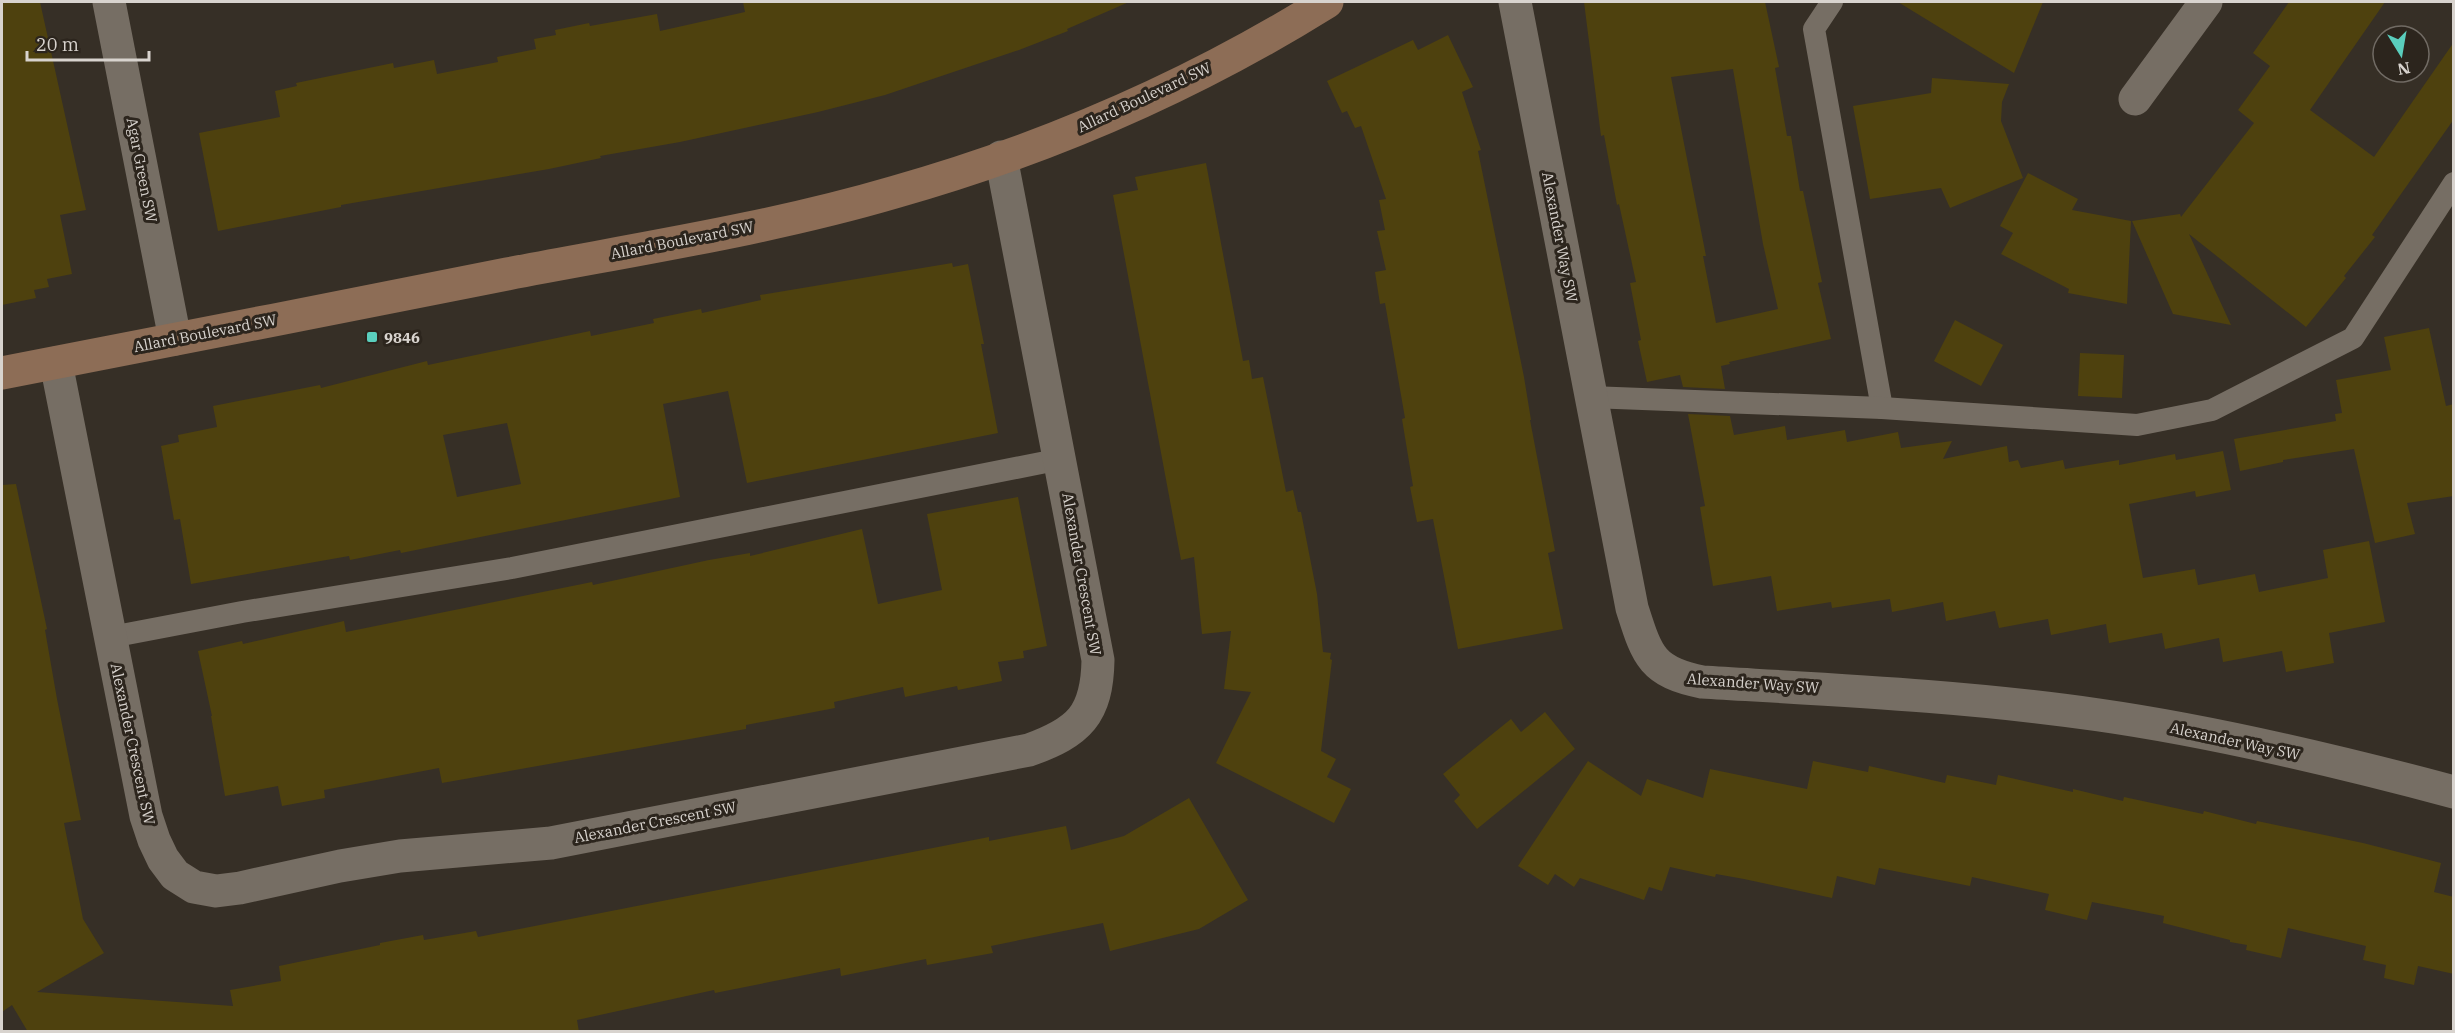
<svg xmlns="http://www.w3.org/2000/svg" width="2455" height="1033" viewBox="0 0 2455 1033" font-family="'IBM Plex Serif',serif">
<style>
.building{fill:#4e410e;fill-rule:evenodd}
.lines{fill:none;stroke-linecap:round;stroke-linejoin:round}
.lane{stroke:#766e64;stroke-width:22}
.street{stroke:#766e64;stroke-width:33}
.secondary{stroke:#8d6d56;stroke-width:33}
.poi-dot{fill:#5acebd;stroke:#2c251d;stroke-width:2}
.labels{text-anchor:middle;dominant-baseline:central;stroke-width:6;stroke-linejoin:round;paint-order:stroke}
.street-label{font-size:15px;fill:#d8d3ce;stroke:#2c251d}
.poi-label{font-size:15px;font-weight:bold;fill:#d8d3ce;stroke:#2c251d;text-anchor:start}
</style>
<rect width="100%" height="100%" fill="#362f26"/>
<g class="building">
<polygon points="2,2 40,2 86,210 60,215 72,274 47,279 49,287 34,290 36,298 2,305"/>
<polygon points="743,2 1129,2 1067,29 1068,31 1019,50 885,95 818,112 680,142 600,156 601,158 549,169 341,205 341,207 218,231 199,133 280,117 275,91 297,86 296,83 393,63 394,68 434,60 437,74 498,62 497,57 536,49 534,39 556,35 555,30 589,23 590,26 657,14 660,31 745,12"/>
<path d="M1584 2H1765L1779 67 1775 68 1787 136H1791L1800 191H1803L1822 282 1818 283 1831 339 1729 362 1730 364 1721 366 1725 389 1683 387 1680 375 1647 382 1638 341 1641 340 1630 283 1636 282 1619 204 1617 205 1604 135 1601 136ZM1733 69 1763 244 1778 309 1716 323 1703 256H1706L1671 77Z"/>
<polygon points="1898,2 2043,2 2014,73"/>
<polygon points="2289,2 2385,2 2310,110 2374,157 2454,42 2454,119 2372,235 2375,237 2344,276 2346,278 2306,327 2189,234 2231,325 2173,314 2132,221 2180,214 2181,217 2254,123 2238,110 2270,66 2253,53"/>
<polygon points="1448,35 1473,87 1462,92 1481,150 1478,151 1524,377 1531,420 1530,420 1555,551 1548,553 1563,629 1458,649 1433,519 1417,522 1410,487 1413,486 1402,419 1405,418 1385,303 1380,304 1375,272 1386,270 1377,231 1385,230 1379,200 1386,199 1361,126 1355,128 1347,111 1342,113 1327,81 1413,40 1418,50"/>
<polygon points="1932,78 2009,84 2002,102 2001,121 2023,178 1950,208 1941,188 1870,199 1853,106 1931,93"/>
<polygon points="1206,163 1243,361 1249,360 1252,379 1263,377 1286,492 1293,490 1298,512 1301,512 1317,594 1323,652 1331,653 1330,659 1332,660 1321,751 1336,759 1327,777 1351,789 1334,823 1216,763 1251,692 1224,689 1231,631 1202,634 1194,557 1181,560 1113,195 1138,190 1135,177"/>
<polygon points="2028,173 2078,199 2072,210 2131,221 2127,304 2068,293 2069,289 2001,254 2013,233 2000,226"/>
<path d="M952 263 953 267 968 264 984 344H981L998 433 747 483 728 391 663 404 680 497 401 553 400 550 350 560 349 556 191 584 180 519 174 520 161 446 179 442 178 435 217 427 213 406 320 385 321 388 427 361 428 365 590 331 591 336 654 323 653 319 701 309 702 313 761 300 760 295ZM507 423 521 484 457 497 443 435Z"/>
<polygon points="1955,320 2003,345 1981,386 1934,361"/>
<polygon points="2429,328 2446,406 2454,404 2454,496 2407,503 2415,534 2375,543 2354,449 2283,460 2283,462 2240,471 2234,439 2336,421 2335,414 2342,413 2336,380 2391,370 2384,337"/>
<polygon points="2080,353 2124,355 2122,398 2078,396"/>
<polygon points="1688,414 1730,416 1734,435 1785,426 1787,440 1845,430 1847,442 1898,432 1901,448 1952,441 1943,459 2007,446 2009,462 2018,460 2021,468 2063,460 2065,469 2119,460 2119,465 2175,454 2176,460 2223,451 2231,490 2196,497 2195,491 2129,504 2143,578 2195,569 2198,585 2255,574 2259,592 2328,578 2323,550 2369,541 2385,622 2329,633 2334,663 2286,672 2282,651 2223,662 2219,638 2165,649 2162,633 2109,643 2106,624 2051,635 2048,619 1999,628 1995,611 1946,621 1943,602 1892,612 1890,599 1832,608 1831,602 1777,611 1771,576 1713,586 1700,507 1705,506"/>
<polygon points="16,484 47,629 45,630 57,699 81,820 64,823 83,919 104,953 37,992 233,1006 230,990 281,981 279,966 380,945 380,943 423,935 424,940 476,931 478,937 989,837 989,841 1066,826 1071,850 1124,836 1189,798 1248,900 1199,929 1110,951 1103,923 991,946 993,953 927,965 926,959 841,976 840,968 715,993 714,990 577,1020 579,1032 28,1032 12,1005 2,1012 2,485"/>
<polygon points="1018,497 1047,646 1023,651 1024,658 998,662 1002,681 958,690 957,686 905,697 903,687 834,702 835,708 746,725 746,729 442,783 439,768 324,790 325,798 282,806 278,786 225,796 211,716 212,716 198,651 242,641 243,644 344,621 346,632 592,582 593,585 709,560 750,553 750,556 862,529 878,604 942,590 927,514"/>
<polygon points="1545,712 1575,749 1477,829 1454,801 1460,795 1443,774 1511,719 1521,732"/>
<polygon points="1588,761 1641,796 1647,779 1703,798 1710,769 1807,789 1813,761 1868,772 1869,766 1945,783 1947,775 1996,785 1998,775 2073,792 2073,789 2123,801 2124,797 2203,814 2204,811 2256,824 2257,821 2363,843 2441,863 2434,892 2454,897 2454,974 2418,966 2414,985 2384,978 2386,965 2363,960 2366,946 2288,928 2281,958 2246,950 2247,945 2230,942 2230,940 2163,923 2164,916 2092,902 2087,920 2045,910 2049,894 1972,877 1970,886 1879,868 1875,885 1837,876 1832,898 1744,879 1716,874 1715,877 1670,867 1662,891 1649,887 1644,900 1580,878 1574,887 1555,874 1548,885 1518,866"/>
</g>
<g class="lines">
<g class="lane">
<polyline points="1832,2 1814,29 1882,408"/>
<polyline points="1590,397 1882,408 2137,425 2212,410 2353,338 2454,183"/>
<polyline points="111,637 242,612 512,568 1061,459"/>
</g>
<g class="street">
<polyline points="109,2 175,339"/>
<path d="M1515 2 1632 608C1647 655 1651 672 1702 682 1835 690 1968 696 2099 715 2218 732 2338 761 2454 792"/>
<polyline points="2135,99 2206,2"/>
<path d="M56 363 146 816 154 840 163 859 175 875 194 887 216 891 240 888 340 866 400 856 551 843 1029 750C1079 732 1097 715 1098 660L1001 157"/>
</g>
<path class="secondary" d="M2 373C170 341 339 307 507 274 637 249 769 229 895 192 1047 149 1194 85 1327 2"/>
</g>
<rect class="poi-dot" x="366" y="331" width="12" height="12" rx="3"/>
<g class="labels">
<g class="street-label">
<text transform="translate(1144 97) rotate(-25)">Allard Boulevard SW</text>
<text transform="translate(142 170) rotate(79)">Agar Green SW</text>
<text transform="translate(1560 237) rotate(79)">Alexander Way SW</text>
<text transform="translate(682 240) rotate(-11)">Allard Boulevard SW</text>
<text transform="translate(205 333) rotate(-11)">Allard Boulevard SW</text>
<text transform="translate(1082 574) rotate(80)">Alexander Crescent SW</text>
<text transform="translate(1753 683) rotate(4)">Alexander Way SW</text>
<text transform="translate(2235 741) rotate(12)">Alexander Way SW</text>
<text transform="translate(133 744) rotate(78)">Alexander Crescent SW</text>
<text transform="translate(655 822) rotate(-11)">Alexander Crescent SW</text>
</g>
<g class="poi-label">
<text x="384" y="337">9846</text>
</g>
</g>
<rect width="2455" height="1033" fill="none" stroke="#d8d3ce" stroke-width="6"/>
<g transform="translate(2401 54) rotate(169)"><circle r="28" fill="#2c251d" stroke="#716b64" stroke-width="1.5"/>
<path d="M0-4.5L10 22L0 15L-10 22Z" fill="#5acebd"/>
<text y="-9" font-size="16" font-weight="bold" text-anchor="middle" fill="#d8d3ce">N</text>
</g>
<path d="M27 51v9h122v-9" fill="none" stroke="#d8d3ce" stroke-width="3"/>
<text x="36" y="51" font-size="18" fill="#d8d3ce" stroke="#2c251d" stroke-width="4.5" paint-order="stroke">20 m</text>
</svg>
